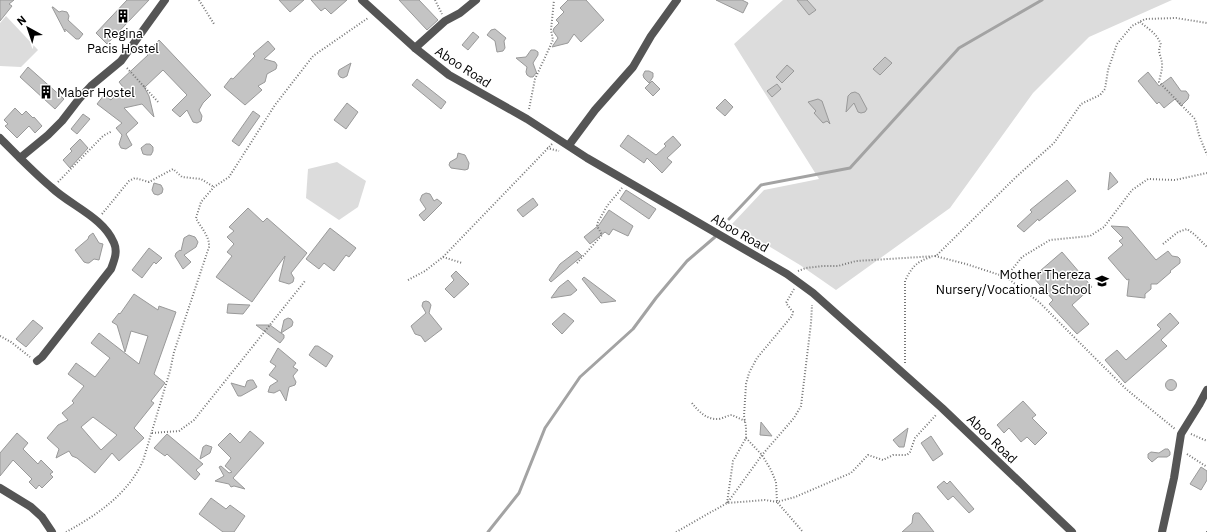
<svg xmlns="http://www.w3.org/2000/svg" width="1207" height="532" viewBox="0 0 1207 532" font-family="'IBM Plex Sans',sans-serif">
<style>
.green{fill:#dcdcdc}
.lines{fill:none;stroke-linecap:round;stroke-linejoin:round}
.stream{stroke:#a3a3a3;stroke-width:3}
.building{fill:#c4c4c4;stroke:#999;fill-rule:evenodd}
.path{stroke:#777;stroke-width:2;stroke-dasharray:1 2;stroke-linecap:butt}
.minor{stroke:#555;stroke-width:8}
.labels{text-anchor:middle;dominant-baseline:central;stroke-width:3;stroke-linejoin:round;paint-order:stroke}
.poi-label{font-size:13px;fill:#000;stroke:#fff}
.street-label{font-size:13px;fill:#000;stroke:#fff}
</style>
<rect width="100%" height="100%" fill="#fff"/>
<g class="green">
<polygon points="783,0 1172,0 1089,37 1033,93 950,208 836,290 800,265 732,224 764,190 819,179 734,44"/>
<polygon points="6,16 38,50 21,67 0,66 0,23"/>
<polygon points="337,162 366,181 358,207 339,220 306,198 308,169"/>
</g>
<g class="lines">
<g class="stream">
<polyline points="729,219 761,185 850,168 959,48 1042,0"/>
<polyline points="488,532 519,493 545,428 580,377 633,329 656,298 687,261 715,237"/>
</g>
</g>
<g class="building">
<polygon points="0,0 14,0 9,4 12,6 0,21"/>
<polygon points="127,0 149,0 107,44 96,33"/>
<polygon points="279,0 304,0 290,12"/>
<polygon points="311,0 347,0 331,14 325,8 321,11"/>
<polygon points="399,0 419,0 438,20 427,30"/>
<polygon points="568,0 586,0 604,20 581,42 574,34 568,43 552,47 558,38 553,31 554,28 559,23 556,20 564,12 560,8"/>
<polygon points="716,0 742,0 748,3 743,13"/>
<polygon points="797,0 807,0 816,10 809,15"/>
<polygon points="52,7 53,7 59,12 62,11 67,12 69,16 68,20 83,34 79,39 76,39 65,29 65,32"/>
<polygon points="495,29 506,38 504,41 505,48 503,51 497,52 495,41 487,35 491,30"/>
<polygon points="473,32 479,37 468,50 462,45"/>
<polygon points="159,40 211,95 203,103 199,110 202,116 201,121 197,123 193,122 187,110 180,117 172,110 187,95 163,70 145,87 143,85 149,96 154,117 142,104 124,108 138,123 126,134 132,145 126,149 121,148 119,144 122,135 116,128 122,123 97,104 104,95 111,100 123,87 119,82 148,55 146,53"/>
<polygon points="268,41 275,49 264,59 275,62 277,65 276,69 267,74 265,82 258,86 262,90 245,105 224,87 231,78 233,79 255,56 253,54"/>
<polygon points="531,50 535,50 538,52 538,55 533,63 537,74 536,73 533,77 530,77 527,75 526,72 527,67 516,58 526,57"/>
<polygon points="885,57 892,63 880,75 873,69"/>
<polygon points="351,63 347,76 343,78 340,77 338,74 339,70"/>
<polygon points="787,65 794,71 782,83 776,77"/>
<polygon points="28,67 64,99 55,109 20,77"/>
<polygon points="645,71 649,71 653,73 653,77 649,83 644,78 643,75"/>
<polygon points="1148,72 1159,86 1171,77 1181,91 1186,91 1189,95 1188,99 1181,106 1175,99 1164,108 1159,102 1157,104 1138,81"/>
<polygon points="417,79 446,102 441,109 412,85"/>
<polygon points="652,81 660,89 653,96 645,88"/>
<polygon points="777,84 781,89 772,97 767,91"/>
<polygon points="855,92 859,94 867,109 865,112 861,113 858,112 854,103 846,112 848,96 851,93"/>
<polygon points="725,99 733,107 725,116 716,108"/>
<polygon points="818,99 822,101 830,124 827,121 823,123 814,113 816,111 808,102"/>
<polygon points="347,103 358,112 346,129 334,120"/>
<polygon points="15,108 22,115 26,111 33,118 34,117 42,126 35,133 29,126 17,138 5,126 8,124 4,120"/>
<polygon points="253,111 260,116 239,146 232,141"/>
<polygon points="83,114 90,119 77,134 71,129"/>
<polygon points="628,135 656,155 666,146 664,144 673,136 681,145 667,158 672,162 662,173 647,158 644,163 620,146"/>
<polygon points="80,139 88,148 70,168 63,160 72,151 70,149"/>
<polygon points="146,144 150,144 153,147 153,151 151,155 147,155 143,154 141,148"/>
<polygon points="458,153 465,155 469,163 468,169 465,170 451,168 449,165 450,162 457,158"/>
<polygon points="1110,172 1118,182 1108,190"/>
<polygon points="1067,180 1076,191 1039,221 1038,219 1024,232 1017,226 1032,212 1030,210"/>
<polygon points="154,183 161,185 163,189 162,193 158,195 154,194 152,190"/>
<polygon points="626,190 656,209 649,219 620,199"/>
<polygon points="426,193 430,194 434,201 437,199 442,203 424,221 419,215 426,209 420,200 422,195"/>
<polygon points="533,198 538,205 523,217 517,210"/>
<polygon points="248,208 263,222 267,218 307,253 291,273 294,278 293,282 289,284 279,281 285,256 252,302 216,277 232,256 227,252 234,244 227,237 234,231 229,227"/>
<polygon points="609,210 633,226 628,236 613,229 609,235 605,232 590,244 584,237 599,225"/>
<polygon points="1111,226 1128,227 1156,260 1168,251 1172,256 1178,257 1180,259 1180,263 1170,271 1171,272 1157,284 1151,284 1151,289 1145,294 1145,298 1127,296 1129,279 1127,280 1108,258 1123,245 1119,241 1123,238"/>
<polygon points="330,228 356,248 349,257 346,255 334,271 324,263 319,269 306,259"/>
<polygon points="93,233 99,243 103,244 99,260 94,259 89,263 87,263 84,262 75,250 88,239 89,236"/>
<polygon points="189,235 195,237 198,242 196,247 184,255 191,262 183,269 175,256 176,253 180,250 181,251 184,238"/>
<polygon points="149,248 162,258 156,264 154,262 142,278 132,270"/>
<polygon points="577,251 582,256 551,282 549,280 560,264"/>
<polygon points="1062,252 1092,287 1072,305 1089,324 1077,334 1049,304 1053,300 1033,277"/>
<polygon points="456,271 469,284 454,298 445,289 454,280 451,276"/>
<polygon points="584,277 616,301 601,303 582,279"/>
<polygon points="568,280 577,290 571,295 551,298 559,287"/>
<path d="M134 294 158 310 159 306 176 312 154 374 165 383 151 401 154 403 134 428 144 438 119 461 112 453 95 473 77 458 72 456 69 451 56 458 59 449 47 438 58 425 68 420 62 413 74 403 72 401 84 386 68 374 76 363 95 377 110 358 91 343 99 333 139 364 148 336 131 331 125 352 117 325 112 322 119 313 120 314ZM93 417 117 435 101 450 81 427Z"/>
<polygon points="426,301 429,302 431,305 429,313 442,329 425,342 421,336 415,334 411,326 426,313 422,306 423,302"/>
<polygon points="228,304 250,305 243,314 227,313"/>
<polygon points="564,313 574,321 562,334 552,324"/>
<polygon points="1170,313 1179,323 1161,340 1167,346 1125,383 1105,360 1117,350 1126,360 1161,329 1157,325"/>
<polygon points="288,318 291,319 293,322 292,326 281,333 284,335 284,338 280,343 256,325 270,325 281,333 284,320"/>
<polygon points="33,320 43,328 26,347 16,339"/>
<polygon points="315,346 318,346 333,356 326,367 309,355"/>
<polygon points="278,348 296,363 293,367 298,370 293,376 296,382 295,385 289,387 286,401 280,390 274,393 268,392 270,386 278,381 269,375 276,366 270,362"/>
<circle cx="1171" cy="385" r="5.5"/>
<polygon points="250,380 253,380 257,387 241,396 238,396 231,383 245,387 247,381"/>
<polygon points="1023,401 1036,415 1032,418 1047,433 1035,445 1027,437 1021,442 1009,428 1004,433 997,425"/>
<polygon points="761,422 772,436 760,435"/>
<polygon points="908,428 904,447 899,447 893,440"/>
<polygon points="250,431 264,443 233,478 245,489 234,486 231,487 229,484 215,481 224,476 219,467 221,466 229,473 232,472 225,466 231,458 218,445 230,433 240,443"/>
<polygon points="17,433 28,443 23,449 38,464 41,460 53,472 50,474 53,477 42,488 39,485 36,489 29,482 32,479 13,460 0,476 0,453"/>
<polygon points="167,434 203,464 196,470 200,474 195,480 167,454 165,456 154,448"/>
<polygon points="931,436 943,454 933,461 921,443"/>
<polygon points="206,445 212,447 210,453 200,459 203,447"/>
<polygon points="1165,449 1168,449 1170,452 1170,455 1167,457 1158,457 1152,462 1148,458 1148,454 1151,452 1159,453"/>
<polygon points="1201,467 1207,471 1207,480 1201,490 1190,484"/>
<polygon points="944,481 947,484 950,481 974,509 969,513 953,496 948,500 937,487"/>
<polygon points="211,498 226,509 230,505 245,516 234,532 223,532 199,514"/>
<polygon points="915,513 919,513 934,532 902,532 912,523 913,515"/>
</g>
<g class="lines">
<g class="path">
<polyline points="199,0 214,24"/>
<polyline points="435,0 442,14"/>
<path d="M1140 22C1147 28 1158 34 1161 45 1156 53 1163 57 1162 66 1162 71 1160 77 1159 82L1195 119 1199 135 1207 155"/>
<polyline points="127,68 159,103"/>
<polyline points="529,109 535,79 553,40 551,30 554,0"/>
<polyline points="547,148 559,151"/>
<polyline points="58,182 103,136 112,131"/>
<polyline points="102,214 129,181 135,178 149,182 173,169 182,177 201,179 214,187"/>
<polyline points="1163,244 1178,232 1187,229 1194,234 1207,247"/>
<polyline points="935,256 966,264 1006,277 1039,302 1126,389 1175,429"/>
<polyline points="443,257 462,263"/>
<polyline points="577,263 602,235 597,226 597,224 607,206 622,188"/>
<polyline points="798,271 806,268 823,266 838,266 856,261 936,256 1015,178 1054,143 1081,104 1100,95 1105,89 1108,70 1117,44 1132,26 1145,19 1176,18 1207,23"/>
<polyline points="1006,277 1022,257 1050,240 1090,236 1104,227 1132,190 1148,179 1175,180 1207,173"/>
<polyline points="408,280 425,271 443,257 552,144"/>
<polyline points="0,336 11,342 30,357"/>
<path d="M905 363V281C911 268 917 261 931 257"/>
<path d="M692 403C699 412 707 420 719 419 724 418 728 415 732 415L745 421"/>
<polyline points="152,433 179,431 194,420 305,281"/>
<polyline points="1191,434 1207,441"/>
<polyline points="746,438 762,455 771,470 776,482 777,502 803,532"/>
<polyline points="1187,454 1207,467"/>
<polyline points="728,502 762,455 794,418 801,406 811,323 812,305"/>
<polyline points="727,503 733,461 746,438 746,427 744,416 746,384 749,373 757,358 792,316 793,312 786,303 794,289"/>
<path d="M66 532C97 515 128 494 143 461L170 371 174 352 209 247C210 236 200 227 196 218L201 202 214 187 229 177 275 105 313 56 368 18"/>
<polyline points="676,532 727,503 765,500 777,502 795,497 851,473 868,455 883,460 893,455 907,455 910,452 915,438 936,415"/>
<polyline points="1207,532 1207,531"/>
</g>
<g class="minor">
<polyline points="362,0 415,48 449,75 527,119 587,158 787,274 813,293 942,408 1072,532"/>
<polyline points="415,48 445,21 460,13 476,0"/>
<path d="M0 138C17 155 33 172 51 187 71 206 103 217 114 243 118 252 114 261 111 269L42 357 37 361"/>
<polyline points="569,145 595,110 633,67 651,36 677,0"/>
<polyline points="20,158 48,135 62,121 79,99 92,85 121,61 165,0"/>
<polyline points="0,488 31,507 42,517 52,532"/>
<polyline points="1162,532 1174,478 1181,434 1199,405 1207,390"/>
</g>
</g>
<defs>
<g id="building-bare" transform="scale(1.08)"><path d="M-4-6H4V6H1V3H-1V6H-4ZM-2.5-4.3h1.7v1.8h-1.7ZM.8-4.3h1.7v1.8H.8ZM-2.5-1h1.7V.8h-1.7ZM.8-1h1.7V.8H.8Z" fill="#000" stroke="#fff" stroke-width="2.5" paint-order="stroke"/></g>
<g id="school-bare" transform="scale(1.08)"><path d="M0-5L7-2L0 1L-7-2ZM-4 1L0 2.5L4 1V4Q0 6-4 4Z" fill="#000" stroke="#fff" stroke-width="2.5" paint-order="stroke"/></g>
</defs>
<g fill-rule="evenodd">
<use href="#building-bare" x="123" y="16"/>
<use href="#building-bare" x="46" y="92"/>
<use href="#school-bare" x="1102" y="281"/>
</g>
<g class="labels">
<g class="poi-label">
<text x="123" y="33">Regina<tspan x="123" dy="15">Pacis Hostel</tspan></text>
<text x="57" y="92" text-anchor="start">Maber Hostel</text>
<text x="1091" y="274" text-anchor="end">Mother Thereza<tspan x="1091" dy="15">Nursery/Vocational School</tspan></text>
</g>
<g class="street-label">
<text transform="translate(463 67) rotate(33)">Aboo Road</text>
<text transform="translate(740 233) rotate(30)">Aboo Road</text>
<text transform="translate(992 439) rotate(44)">Aboo Road</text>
</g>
</g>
<g transform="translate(28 28) rotate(320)" stroke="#ffffff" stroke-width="3" paint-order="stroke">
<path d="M0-3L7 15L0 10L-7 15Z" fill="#000000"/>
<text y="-6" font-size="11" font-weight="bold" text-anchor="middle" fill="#000000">N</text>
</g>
</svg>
